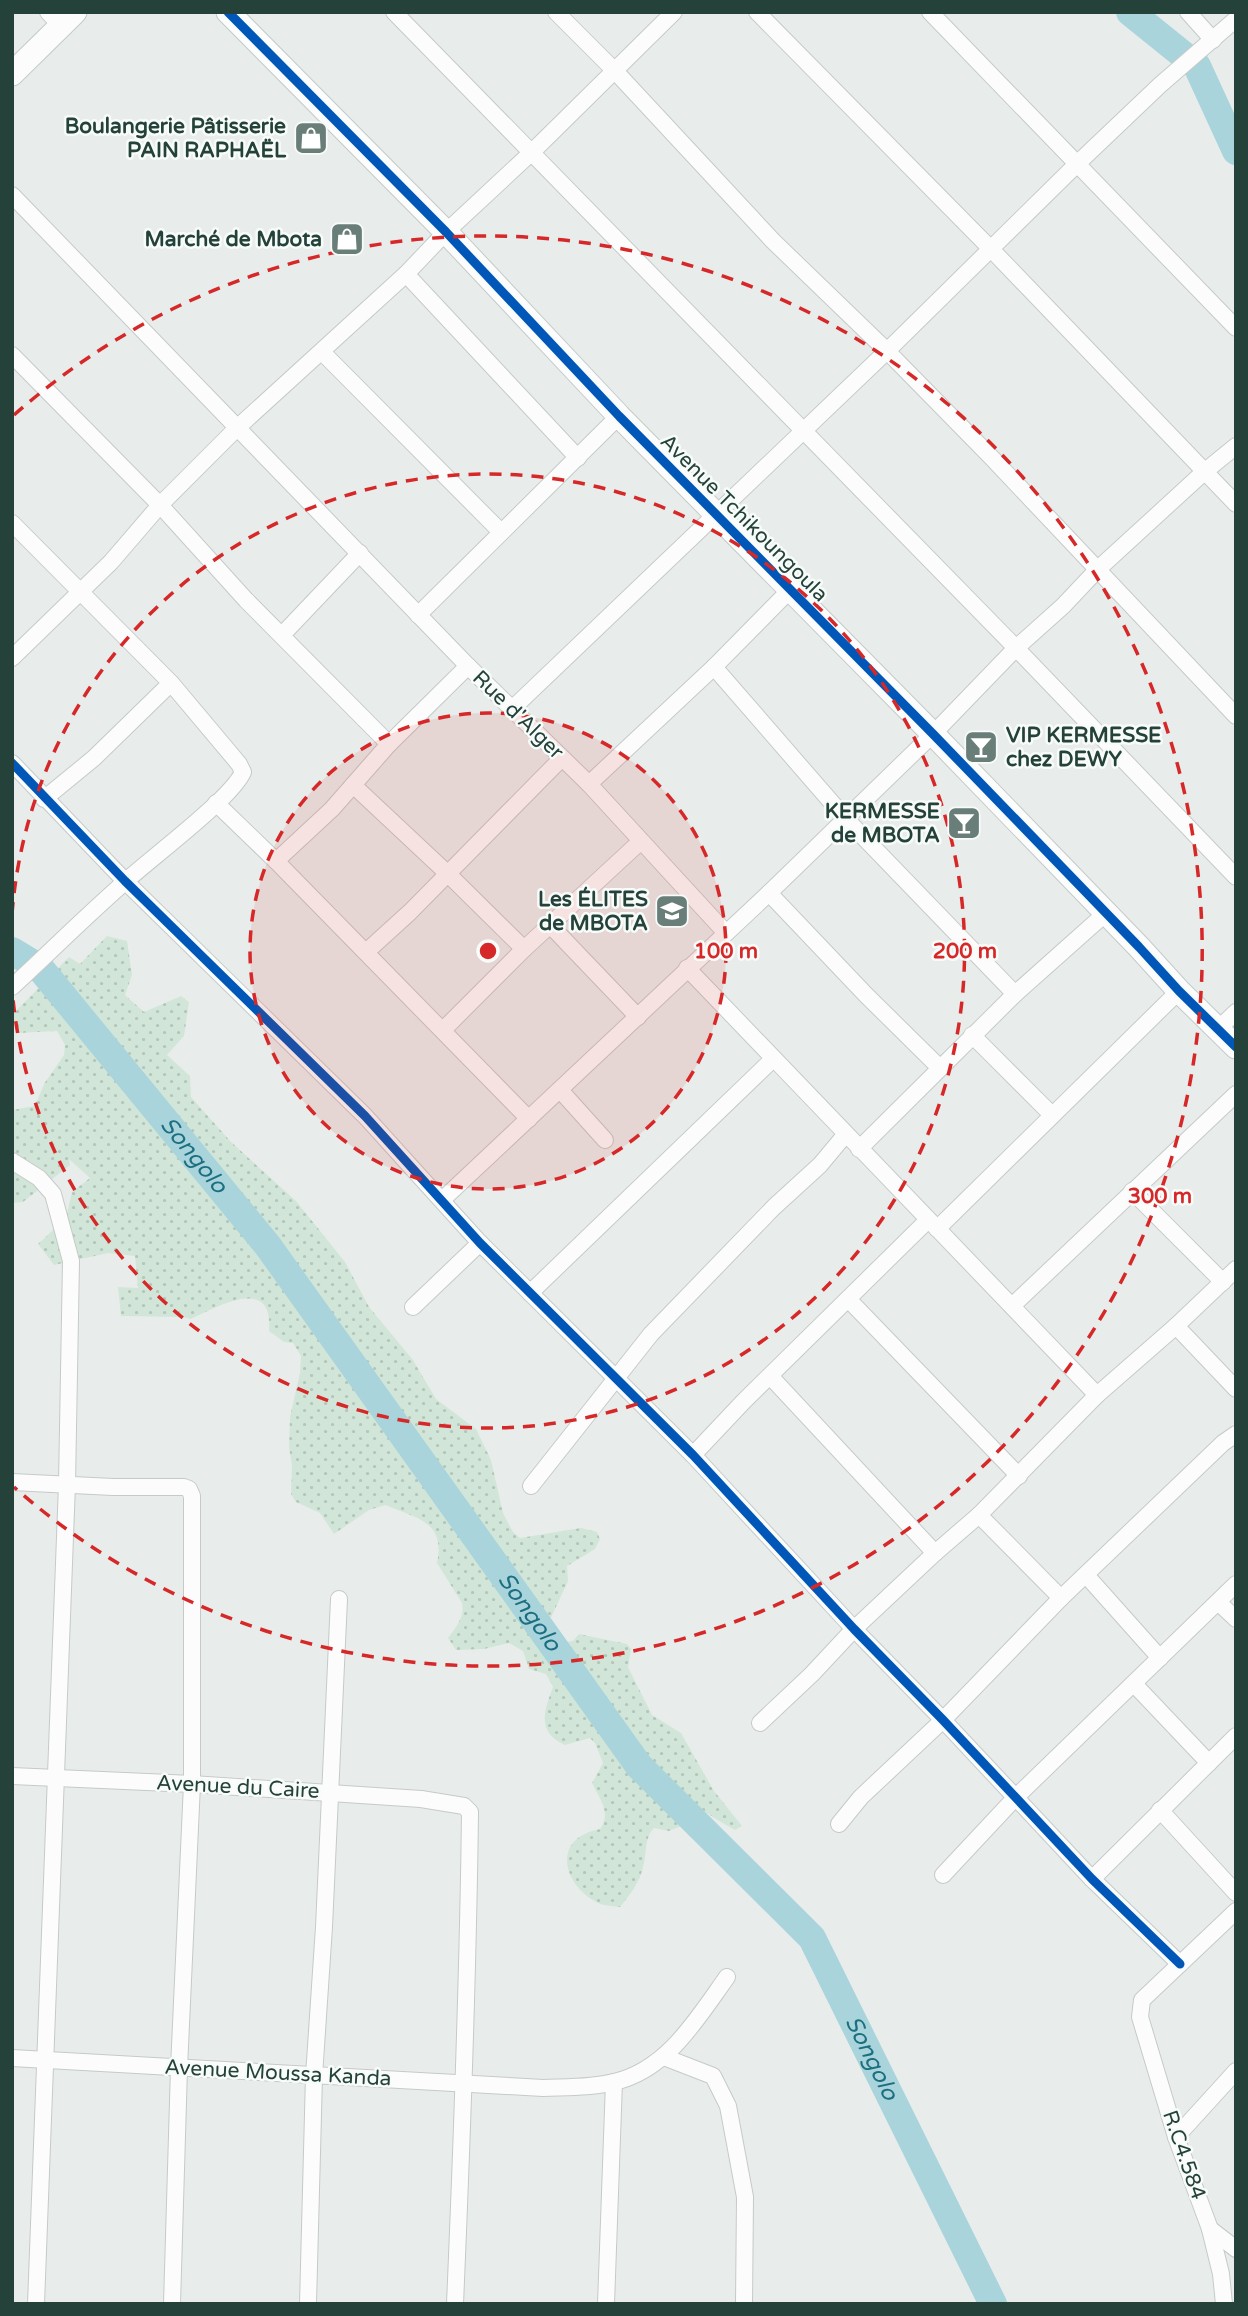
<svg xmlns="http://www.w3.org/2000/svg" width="1248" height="2316" viewBox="0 0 1248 2316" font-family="'Varela Round',sans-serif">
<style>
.grass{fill:url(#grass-dots)}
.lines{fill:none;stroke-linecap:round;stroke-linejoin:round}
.river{stroke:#a9d4db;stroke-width:28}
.street-casing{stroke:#c5cac8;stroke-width:18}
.secondary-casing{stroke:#c3cbc8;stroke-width:25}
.street{stroke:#fcfcfc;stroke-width:16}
.secondary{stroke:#fcfcfc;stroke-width:23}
.cycleway-casing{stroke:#f7fbf9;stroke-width:13}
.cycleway{stroke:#0057b8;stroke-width:9}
.ring{fill:none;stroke:#d62828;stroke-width:3.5;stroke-dasharray:12 9}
.labels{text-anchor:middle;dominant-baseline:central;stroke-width:5;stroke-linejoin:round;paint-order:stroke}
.poi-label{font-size:21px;font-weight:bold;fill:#24423a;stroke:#f7fbf9;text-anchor:end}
.street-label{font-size:21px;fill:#24423a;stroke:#f7fbf9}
.water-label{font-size:23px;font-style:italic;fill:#1c6f80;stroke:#f7fbf9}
.centre{fill:#d62828;stroke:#f7fbf9;stroke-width:3.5}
.ring-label{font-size:21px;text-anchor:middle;font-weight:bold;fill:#d62828;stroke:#f7fbf9;stroke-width:5;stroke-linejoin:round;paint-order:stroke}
</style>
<defs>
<pattern id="grass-dots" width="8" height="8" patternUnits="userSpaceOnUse" patternTransform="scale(1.75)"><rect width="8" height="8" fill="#d1e6d8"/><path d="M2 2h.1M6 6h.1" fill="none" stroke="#b3c6ba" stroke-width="1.8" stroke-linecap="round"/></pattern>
</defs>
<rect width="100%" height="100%" fill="#e8edeb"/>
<path class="grass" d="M107 936 127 941 132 975 125 995 144 1012 181 996 189 1002 184 1036 167 1055 190 1076 191 1097 231 1142 296 1201 345 1262 369 1307 413 1360 436 1399 476 1429 491 1460 503 1513 513 1532 520 1538 581 1528 597 1532 600 1539 595 1549 567 1566 568 1581 548 1624 551 1632 565 1642 573 1641 579 1634 627 1644 631 1649 628 1667 652 1715 681 1733 714 1791 742 1826 735 1830C694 1808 653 1774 624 1737 618 1729 615 1718 610 1708 597 1684 578 1664 557 1648L448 1486 422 1457 349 1344 321 1311 305 1280 287 1261 272 1233 233 1194 189 1141 186 1158 206 1183 219 1193 308 1307 315 1321 355 1374 372 1408 383 1417 419 1462 431 1486 466 1530 484 1560 501 1578 570 1672 629 1760 659 1796 696 1820 669 1831 654 1828C644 1838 647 1854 643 1867 640 1882 630 1895 620 1907 613 1906 604 1906 598 1903 562 1885 551 1838 600 1829 612 1813 599 1798 592 1783L603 1763 595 1743 590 1738 565 1745C536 1732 544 1711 553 1687L546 1674 529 1669 523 1651 509 1643 484 1649 456 1650 448 1638C456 1627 465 1617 462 1603L437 1563C446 1521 416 1518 385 1505L369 1510 334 1534 320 1513 296 1502 291 1494 292 1466 289 1447 290 1417 300 1373 301 1356 293 1343 284 1342 269 1331C274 1274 217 1307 191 1319L183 1317 121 1316 118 1287 138 1288 135 1256 108 1253 54 1265 38 1244 66 1218 72 1192 90 1178 69 1159 70 1165 23 1202 12 1203V1110L35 1106 44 1084 64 1055 65 1045 57 1031 18 1033 12 1015 69 957 80 964Z"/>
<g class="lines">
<g class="river">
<polyline points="1130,12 1197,66 1236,151"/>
<path id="s1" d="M12 951 40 968 268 1246 639 1766 812 1938 993 2304"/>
</g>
<g class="street-casing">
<g id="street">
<polyline points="48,12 61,26"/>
<polyline points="394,12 1016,648 1236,877"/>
<polyline points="556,12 615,71 773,241 887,351 992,458 1236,716"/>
<polyline points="757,12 990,248 1236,504"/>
<polyline points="930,12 1236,328"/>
<polyline points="1188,12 1213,40"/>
<polyline points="12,195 468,666 589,784 726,933"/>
<polyline points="406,274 578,458"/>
<polyline points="322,352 501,532"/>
<polyline points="12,355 160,505 246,600 389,744"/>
<path d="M12 523 171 683 239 764 243 772C232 798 151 858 126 881 87 915 50 952 12 987"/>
<polyline points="418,615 619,416"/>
<polyline points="282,635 360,553"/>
<polyline points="12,658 111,562 160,505 237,428 406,274 446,232 532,152 674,12"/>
<polyline points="714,667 846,819 1015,994"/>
<polyline points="512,709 887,351 1078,163 1160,85 1236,19"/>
<polyline points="12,763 125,881 365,1116 480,1243 693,1455 854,1629 943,1720 1092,1879 1180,1964"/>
<polyline points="589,784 714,667 790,590"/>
<polyline points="353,785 447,873 524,949"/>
<polyline points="44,799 94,758 171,683"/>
<polyline points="216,803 276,861 529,1119"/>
<polyline points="276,861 332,809 389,744 468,666"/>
<polyline points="769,893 866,995 940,1068"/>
<polyline points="550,925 638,1017"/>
<polyline points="366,952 410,912 562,758"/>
<polyline points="687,968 1097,1395"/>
<polyline points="1218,1029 1236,1012"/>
<polyline points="443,1030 524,949 641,841"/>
<polyline points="972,1035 1052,1115"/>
<polyline points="560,1090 605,1140"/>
<polyline points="859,1149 1015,994 1106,913"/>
<polyline points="12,1161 39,1178 53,1194 71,1261 67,1484 36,2304"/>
<polyline points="1132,1191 1223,1282"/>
<polyline points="442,1200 769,893 933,734 1016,648 1063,606 1097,570 1204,472 1236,446"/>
<polyline points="937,1229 1179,991"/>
<polyline points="530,1293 773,1059"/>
<polyline points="848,1299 1019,1476"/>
<polyline points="1012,1306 1236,1094"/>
<polyline points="413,1307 480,1243"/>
<polyline points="1176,1326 1236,1389"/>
<polyline points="770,1376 935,1553"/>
<polyline points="693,1455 744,1401 928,1220"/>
<polyline points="12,1482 113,1487 184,1487 189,1489 192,1496 192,1784 179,2068 172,2304"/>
<polyline points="531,1486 651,1334 774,1207 820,1165 845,1135"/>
<polyline points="979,1515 1061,1598"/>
<polyline points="1086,1575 1160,1658"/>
<polyline points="1218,1602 1236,1619"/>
<polyline points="1134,1684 1209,1763"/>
<polyline points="760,1723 812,1674 854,1629 935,1553 979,1515 1097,1395 1176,1326 1236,1269"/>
<path d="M12 1776 192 1784 421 1799 464 1806 470 1812C468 1976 462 2140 455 2304"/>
<polyline points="1160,1810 1236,1893"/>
<polyline points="839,1824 861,1797 943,1720 1061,1598 1223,1443 1236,1434"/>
<polyline points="943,1875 1016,1797 1236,1584"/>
<polyline points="1092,1879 1236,1736"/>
<polyline points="664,2057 713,2076 728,2106 745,2197 744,2304"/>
<path d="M12 2058 543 2088C566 2087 591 2088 614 2082 667 2070 697 2019 727 1977"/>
<polyline points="1176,2137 1236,2071"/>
<polyline points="1210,2229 1236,2249"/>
<polyline points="308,2304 314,2076 324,1927 339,1599"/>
<polyline points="606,2304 614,2082"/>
<polyline points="1224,2304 1221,2274 1210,2229 1176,2137 1140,2017 1142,2000 1236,1911"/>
</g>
</g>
<g class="secondary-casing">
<g id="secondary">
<polyline points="228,12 446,232 619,416 933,734 1139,947 1179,991 1236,1047"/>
<polyline points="12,74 75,12"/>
</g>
</g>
<use href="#street" class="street"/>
<use href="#secondary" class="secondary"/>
<g class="cycleway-casing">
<g id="cycleway">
<polyline points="228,12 446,232 619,416 933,734 1139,947 1179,991 1236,1047"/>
<polyline points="12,763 125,881 365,1116 480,1243 693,1455 854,1629 943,1720 1092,1879 1180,1964"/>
</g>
</g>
<use href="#cycleway" class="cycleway"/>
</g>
<circle cx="488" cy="951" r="238" fill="#d62828" fill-opacity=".12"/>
<g class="ring">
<circle cx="488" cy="951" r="238"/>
<path d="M12 914A477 477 0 1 1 12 988"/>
<path d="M14 415A715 715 0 1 1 14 1487"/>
</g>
<defs>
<g id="shop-square" transform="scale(1.75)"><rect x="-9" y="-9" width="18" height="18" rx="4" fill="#697e78" stroke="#f7fbf9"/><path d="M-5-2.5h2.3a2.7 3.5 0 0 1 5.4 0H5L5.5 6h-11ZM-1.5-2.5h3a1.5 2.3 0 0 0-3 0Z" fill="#fff"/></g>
<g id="bar-square" transform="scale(1.75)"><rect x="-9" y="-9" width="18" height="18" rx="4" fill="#697e78" stroke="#f7fbf9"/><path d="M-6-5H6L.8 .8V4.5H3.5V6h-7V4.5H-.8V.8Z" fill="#fff"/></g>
<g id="school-square" transform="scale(1.75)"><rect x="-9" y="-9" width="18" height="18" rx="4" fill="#697e78" stroke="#f7fbf9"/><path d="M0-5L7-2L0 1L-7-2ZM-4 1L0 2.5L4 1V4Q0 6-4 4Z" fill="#fff"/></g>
</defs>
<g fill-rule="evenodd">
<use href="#shop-square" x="311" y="138"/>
<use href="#shop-square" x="347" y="239"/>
<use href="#bar-square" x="981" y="747"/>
<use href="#bar-square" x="964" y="823"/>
<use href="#school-square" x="672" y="911"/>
</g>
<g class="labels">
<g class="poi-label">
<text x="286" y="126">Boulangerie Pâtisserie<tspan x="286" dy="24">PAIN RAPHAËL</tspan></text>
<text x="322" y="239">Marché de Mbota</text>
<text x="1006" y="735" text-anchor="start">VIP KERMESSE<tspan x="1006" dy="24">chez DEWY</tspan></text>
<text x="940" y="811">KERMESSE<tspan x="940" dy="24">de MBOTA</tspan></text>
<text x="648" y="899">Les ÉLITES<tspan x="648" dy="24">de MBOTA</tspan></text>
</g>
<g class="street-label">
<text transform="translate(744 518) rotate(45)">Avenue Tchikoungoula</text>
<text transform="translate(518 715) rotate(44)">Rue d'Alger</text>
<text transform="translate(238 1787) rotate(3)">Avenue du Caire</text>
<text transform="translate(278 2073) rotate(3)">Avenue Moussa Kanda</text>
<text transform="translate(1184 2155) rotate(71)">R.C4.584</text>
</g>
<g class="water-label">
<text stroke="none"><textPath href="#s1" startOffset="275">Songolo</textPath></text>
<text stroke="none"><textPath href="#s1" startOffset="842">Songolo</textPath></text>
<text stroke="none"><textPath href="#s1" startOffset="1409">Songolo</textPath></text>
</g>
</g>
<circle cx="488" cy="951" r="10" class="centre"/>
<g class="ring-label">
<text x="726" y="958">100 m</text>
<text x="965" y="958">200 m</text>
<text x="1160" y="1203">300 m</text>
</g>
<rect width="1248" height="2316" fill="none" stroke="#24423a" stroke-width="28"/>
</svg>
